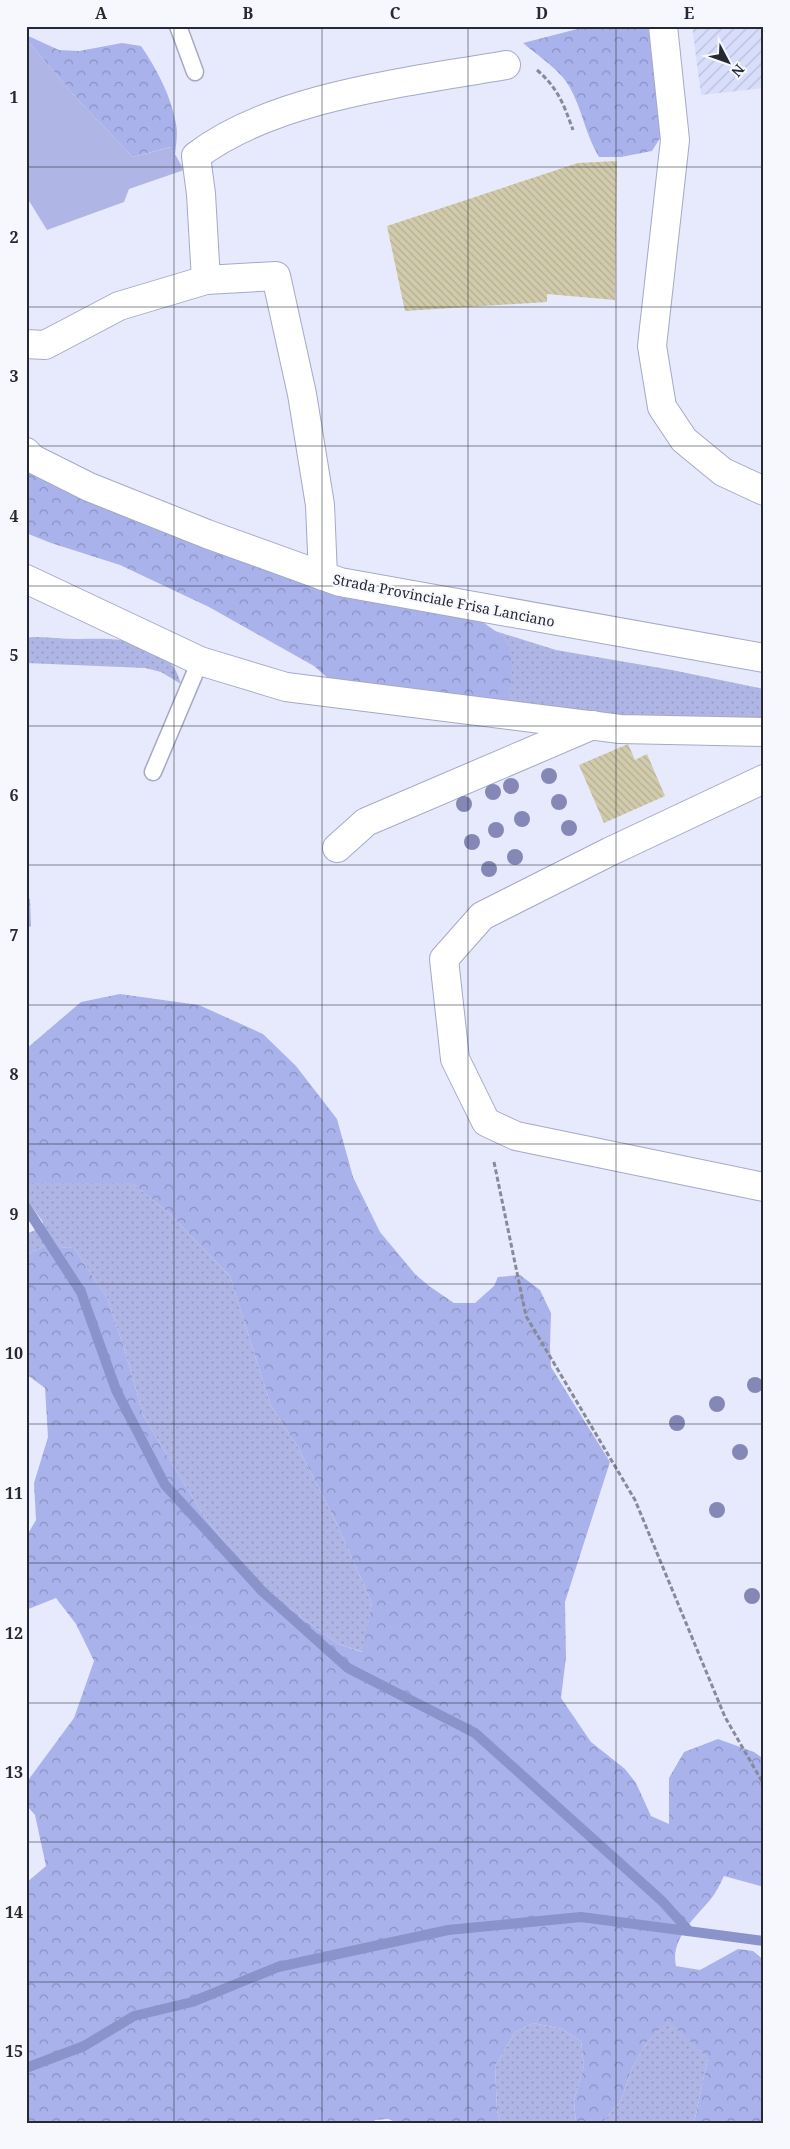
<svg xmlns="http://www.w3.org/2000/svg" width="790" height="2149" viewBox="0 0 790 2149" font-family="'Noto Serif',serif">
<style>
.industrial{fill:url(#industrial-furrows)}
.grass{fill:url(#grass-dots)}
.forest{fill:url(#forest-crowns)}
.garden{fill:#afb6e5}
.lines{fill:none;stroke-linecap:round;stroke-linejoin:round}
.stream{stroke:#8b93cb;stroke-width:10}
.building{fill:url(#building-back-hatch)}
.service-casing{stroke:#a5a9c6;stroke-width:19}
.minor-casing{stroke:#a5a9c6;stroke-width:30}
.tertiary-casing{stroke:#a5a9c6;stroke-width:30}
.path{stroke:#878a98;stroke-width:3;stroke-dasharray:5 2.5;stroke-linecap:butt}
.service{stroke:#fff;stroke-width:16}
.minor{stroke:#fff;stroke-width:28}
.tertiary{stroke:#fff;stroke-width:28}
.tree{fill:#8588b6}
.grid{fill:none;stroke:#262833;stroke-width:1;stroke-opacity:0.55}
.labels{text-anchor:middle;dominant-baseline:central;stroke-width:4.5;stroke-linejoin:round;paint-order:stroke}
.street-label{font-size:14px;fill:#262833;stroke:#f7f8fe}
.neatline{fill:none;stroke:#262833;stroke-width:2}
.grid-label{font-size:16px;text-anchor:middle;font-weight:bold;fill:#262833}
</style>
<defs>
<pattern id="industrial-furrows" width="10" height="10" patternUnits="userSpaceOnUse" patternTransform="scale(1.25)"><rect width="10" height="10" fill="#d8ddfb"/><path d="M-1 1l2-2M0 10L10 0M9 11l2-2" fill="none" stroke="#b9bed8"/></pattern>
<pattern id="grass-dots" width="8" height="8" patternUnits="userSpaceOnUse" patternTransform="scale(1.25)"><rect width="8" height="8" fill="#afb6e5"/><path d="M2 2h.1M6 6h.1" fill="none" stroke="#969cc5" stroke-width="1.8" stroke-linecap="round"/></pattern>
<pattern id="forest-crowns" width="20" height="18" patternUnits="userSpaceOnUse" patternTransform="scale(1.25)"><rect width="20" height="18" fill="#aab2ec"/><path d="M2 6a3 3 0 1 1 6 0M12 15a3 3 0 1 1 6 0" fill="none" stroke="#8a91c0"/></pattern>
<pattern id="building-back-hatch" width="6" height="6" patternUnits="userSpaceOnUse" patternTransform="scale(1.25)"><rect width="6" height="6" fill="#d1cbac"/><path d="M-1 5l2 2M0 0l6 6M5-1l2 2" fill="none" stroke="#b3ae94"/></pattern>
</defs>
<rect width="100%" height="100%" fill="#e7eafc"/>
<polygon class="industrial" points="692,26 764,26 764,88 701,95"/>
<g class="grass">
<polygon points="492,630 556,650 672,670 764,689 764,723 730,724 505,708"/>
<path d="M32 637C48 637 63 639 79 639 117 638 169 637 181 684L161 672 145 668 26 663V638Z"/>
<polygon points="26,1183 132,1183 168,1212 230,1276 271,1406 298,1447 335,1520 372,1603 363,1652 338,1644 283,1604 243,1565 205,1518 144,1417 124,1348 107,1298 74,1248 45,1246 26,1255 26,1234 42,1227 43,1222 26,1199"/>
<polygon points="668,2020 708,2058 694,2123 602,2123 621,2100 632,2068 647,2042"/>
<polygon points="533,2023 562,2029 581,2041 584,2066 574,2101 576,2123 500,2123 497,2110 495,2066 515,2032"/>
</g>
<g class="forest">
<path d="M589 26H648L662 135 652 151 621 157H599C585 134 582 108 569 86 560 70 537 55 523 43Z"/>
<path d="M26 35 59 50 79 51 122 43 141 46C157 69 171 96 176 124 178 133 176 145 175 155L170 147 133 157 79 101 26 39Z"/>
<path d="M26 463 476 617C485 624 497 631 504 639 518 657 511 689 505 708L337 686 314 666 209 607 120 565 51 543 26 533Z"/>
<polygon points="26,896 30,899 31,926 26,928"/>
<path d="M120 994 199 1005 263 1034 296 1066 337 1119 353 1177 380 1232 415 1274 429 1286 454 1303H475L494 1286 498 1277 520 1275 540 1290 551 1313 550 1346 551 1367 610 1462 565 1602 566 1657 561 1698 591 1742 625 1769 636 1783 651 1816 669 1824V1778L684 1752 718 1739 754 1752 764 1759V1887L724 1876C720 1884 716 1893 710 1900 695 1918 670 1939 676 1966L700 1970 738 1949 753 1951 764 1960V2123H694L708 2058 668 2021 647 2042 632 2068 621 2100 602 2123H576L574 2101 584 2066 581 2041 562 2029 533 2023 515 2032 495 2066 497 2110 500 2123H398L388 2119 375 2120 373 2123H26V1883L46 1866 35 1815 26 1805V1783L74 1718 94 1661 76 1624 56 1598 26 1610V1537L36 1520 34 1483 48 1437 45 1388 26 1374V1255L45 1246 74 1248 107 1298 124 1348 144 1417 205 1518 243 1565 283 1604 338 1644 362 1652 372 1603 335 1520 298 1447 271 1406 230 1276 168 1212 132 1183H26V1049L81 1002Z"/>
</g>
<polygon class="garden" points="26,39 79,101 133,157 171,147 184,170 129,189 124,202 47,230 26,196"/>
<g class="lines">
<g class="stream">
<polyline points="26,1207 81,1292 116,1390 165,1485 262,1591 348,1668 475,1733 662,1901 689,1931"/>
<polyline points="26,2068 84,2046 134,2016 192,2002 278,1967 448,1930 581,1917 764,1941"/>
</g>
</g>
<g class="building">
<polygon points="617,161 615,300 547,294 547,302 405,311 387,226 578,163"/>
<polygon points="628,744 635,760 647,754 665,796 604,823 579,765"/>
</g>
<g class="lines">
<g class="service-casing">
<g id="service">
<polyline points="178,26 195,72"/>
<polyline points="153,772 200,661"/>
</g>
</g>
<g class="minor-casing">
<g id="minor">
<polyline points="206,280 276,276 302,394 320,505 323,576"/>
<path d="M26 344 45 345 119 306 206 280 201 194 196 156C274 96 410 82 506 65"/>
<polyline points="26,579 200,661 286,687 620,729 764,732"/>
<polyline points="764,779 609,852 482,916 444,959 455,1059 486,1122 516,1136 764,1187"/>
<polyline points="337,848 366,822 593,725"/>
</g>
</g>
<g class="tertiary-casing">
<g id="tertiary">
<polyline points="663,26 675,140 652,346 662,407 684,440 723,472 764,491"/>
<polyline points="26,452 33,459 89,487 207,534 340,582 764,658"/>
</g>
</g>
<g class="path">
<path d="M537 70C558 88 564 105 573 130"/>
<polyline points="494,1162 526,1316 635,1500 725,1717 764,1785"/>
</g>
<use href="#service" class="service"/>
<use href="#minor" class="minor"/>
<use href="#tertiary" class="tertiary"/>
</g>
<g class="tree">
<circle cx="549" cy="776" r="8"/>
<circle cx="511" cy="786" r="8"/>
<circle cx="493" cy="792" r="8"/>
<circle cx="559" cy="802" r="8"/>
<circle cx="464" cy="804" r="8"/>
<circle cx="522" cy="819" r="8"/>
<circle cx="569" cy="828" r="8"/>
<circle cx="496" cy="830" r="8"/>
<circle cx="472" cy="842" r="8"/>
<circle cx="515" cy="857" r="8"/>
<circle cx="489" cy="869" r="8"/>
<circle cx="755" cy="1385" r="8"/>
<circle cx="717" cy="1404" r="8"/>
<circle cx="677" cy="1423" r="8"/>
<circle cx="740" cy="1452" r="8"/>
<circle cx="717" cy="1510" r="8"/>
<circle cx="752" cy="1596" r="8"/>
</g>
<path class="grid" d="M174 26V2123M322 26V2123M468 26V2123M616 26V2123M26 167H764M26 307H764M26 446H764M26 586H764M26 726H764M26 865H764M26 1005H764M26 1144H764M26 1284H764M26 1424H764M26 1563H764M26 1703H764M26 1842H764M26 1982H764"/>
<g class="labels">
<g class="street-label">
<text transform="translate(444 600) rotate(11)">Strada Provinciale Frisa Lanciano</text>
</g>
</g>
<rect width="790" height="2149" fill="none" stroke="#f7f8fe" stroke-width="55"/>
<g transform="translate(728 62) rotate(131)" stroke="#f7f8fe" stroke-width="4" paint-order="stroke">
<path d="M0-4L9 19L0 12L-9 19Z" fill="#262833"/>
<text y="-8" font-size="14" font-weight="bold" text-anchor="middle" fill="#262833">N</text>
</g>
<rect x="28" y="28" width="734" height="2094" class="neatline"/>
<g class="grid-label">
<text x="101" y="19">A</text>
<text x="248" y="19">B</text>
<text x="395" y="19">C</text>
<text x="542" y="19">D</text>
<text x="689" y="19">E</text>
<text x="14" y="103">1</text>
<text x="14" y="243">2</text>
<text x="14" y="382">3</text>
<text x="14" y="522">4</text>
<text x="14" y="661">5</text>
<text x="14" y="801">6</text>
<text x="14" y="941">7</text>
<text x="14" y="1080">8</text>
<text x="14" y="1220">9</text>
<text x="14" y="1359">10</text>
<text x="14" y="1499">11</text>
<text x="14" y="1639">12</text>
<text x="14" y="1778">13</text>
<text x="14" y="1918">14</text>
<text x="14" y="2057">15</text>
</g>
</svg>
